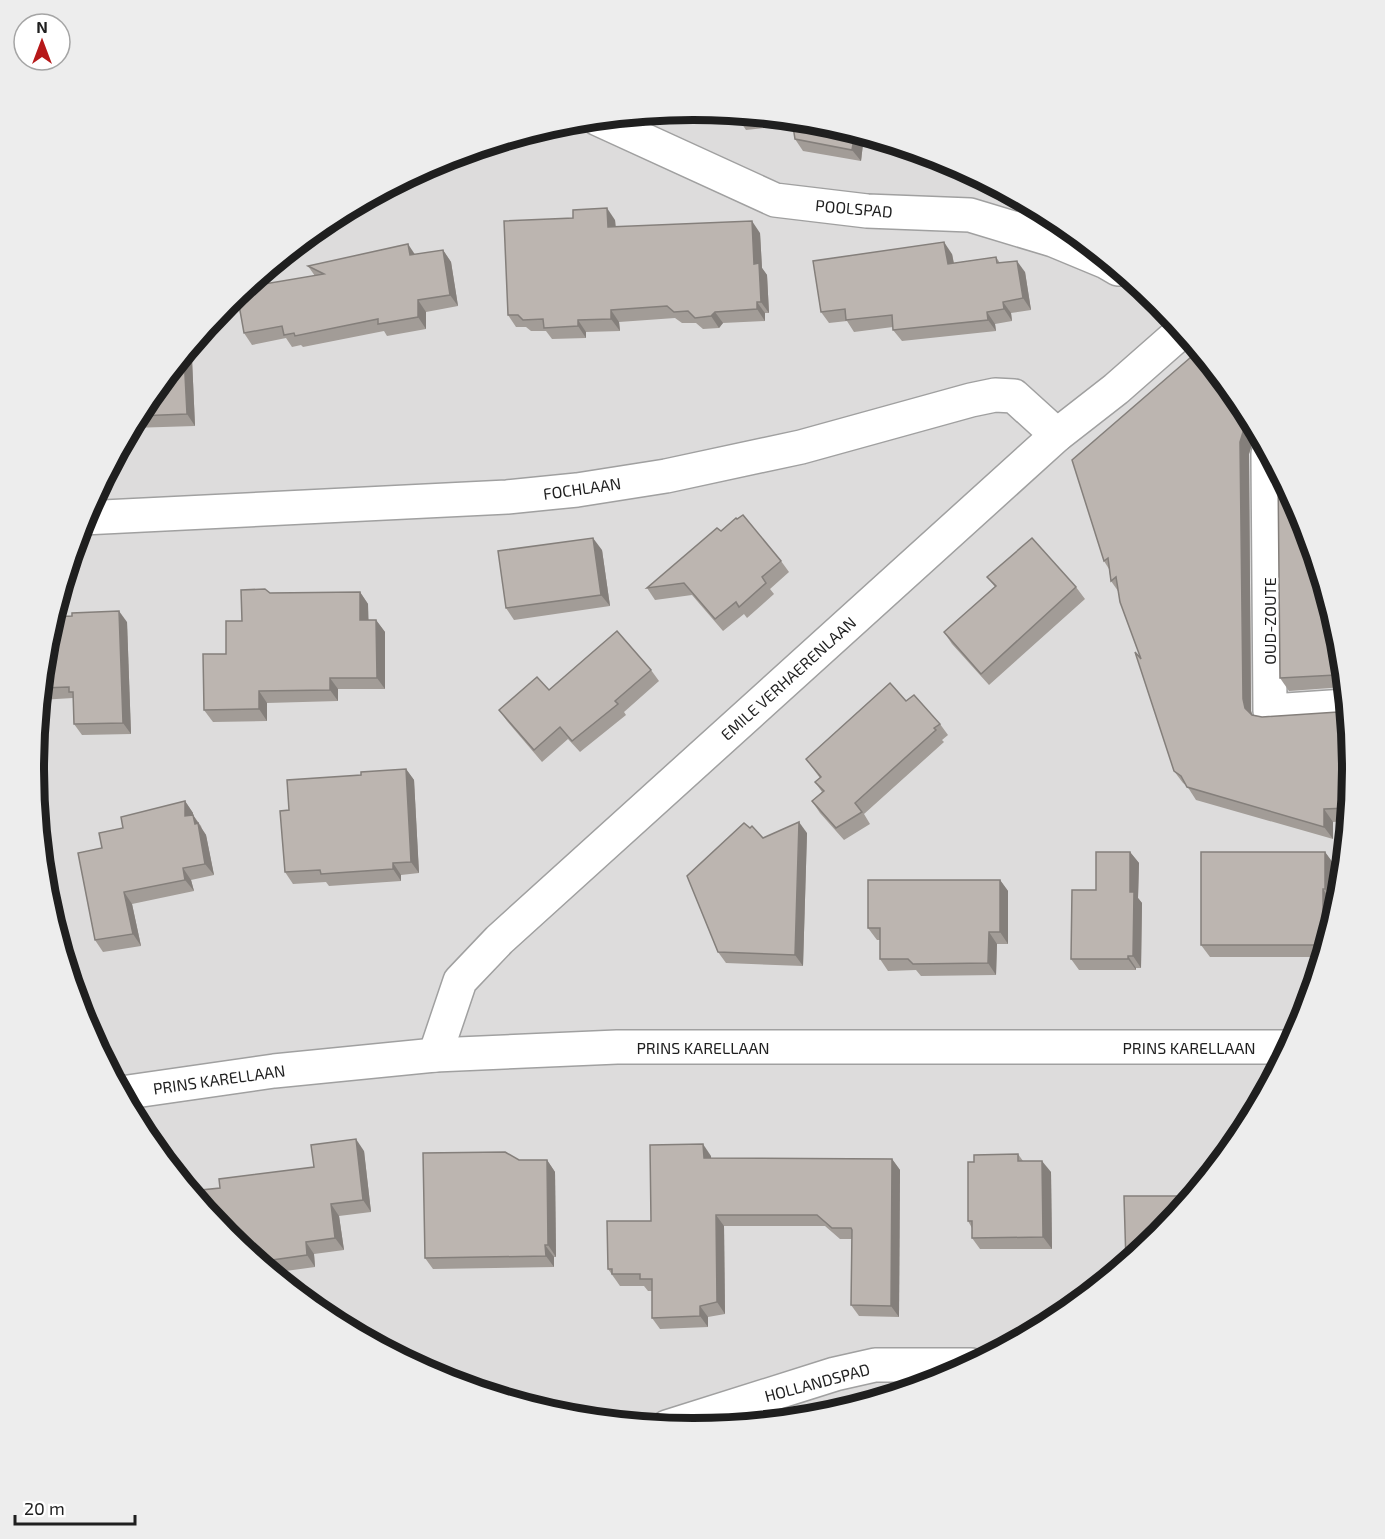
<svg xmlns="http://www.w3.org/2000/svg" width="1385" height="1539" viewBox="0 0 1385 1539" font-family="'Exo 2',sans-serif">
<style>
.residential{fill:#dddcdc}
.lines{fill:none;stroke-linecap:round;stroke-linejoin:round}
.minor-casing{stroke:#a0a0a0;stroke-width:36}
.minor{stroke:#fff;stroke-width:33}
.wall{fill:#a29c97}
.shaded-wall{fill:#847f7b}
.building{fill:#bcb5b0;stroke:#847f7b;stroke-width:1.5}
.labels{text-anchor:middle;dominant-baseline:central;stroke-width:4.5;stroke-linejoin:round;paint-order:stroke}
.street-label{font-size:16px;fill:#1f1f1f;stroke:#fff}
.rim{fill:none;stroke:#1f1f1f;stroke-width:8}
</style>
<rect width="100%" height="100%" fill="#efece7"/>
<circle class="residential" cx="693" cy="770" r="657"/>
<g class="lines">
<g class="minor-casing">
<g id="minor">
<polyline points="598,119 775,200 867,211 970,215 1053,240 1106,262 1118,269"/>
<polyline points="1268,454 1270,711 1346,706"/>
<polyline points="83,518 507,497 577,490 666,476 801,447 971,400 995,395 1014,396 1057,435"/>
<polyline points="435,1055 460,981 499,940 1057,435 1116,389 1182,331"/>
<polyline points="121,1093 274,1071 435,1055 617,1047 1288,1047"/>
<polyline points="667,1427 835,1374 875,1365 971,1365"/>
</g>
</g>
<use href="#minor" class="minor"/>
</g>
<g class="wall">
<polygon points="738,115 822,123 909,149 863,144 861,161 803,151 795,139 793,125 746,130 738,118"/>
<polygon points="615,220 616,227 760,233 762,268 767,275 769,313 765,313 765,321 723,323 719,328 703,329 696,323 682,323 675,318 619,322 620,331 586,332 586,338 552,339 546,331 531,331 526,327 516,327 508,315"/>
<polygon points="443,250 451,262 458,306 426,312 426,329 387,336 384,331 303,347 301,345 292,347 286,338 252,345 244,333 315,276 308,266 415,255"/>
<polygon points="952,254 954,263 996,257 1000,263 1025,272 1031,310 1011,313 1012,321 995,324 996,331 902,341 893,330 893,327 854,332 847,321 829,323 821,312"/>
<polygon points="189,356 192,359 195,426 131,428 144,403"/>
<polygon points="1241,403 1259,438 1252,444 1249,454 1251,711 1252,715 1352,770 1347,821 1333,822 1333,839 1196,800 1187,786 1183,783 1174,771 1141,659 1118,591 1111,581 1109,569 1104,561"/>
<polygon points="721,531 781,561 789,572 770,589 774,594 747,618 744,614 723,631 692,595 655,600 647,588"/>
<polygon points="602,550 610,606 514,620 506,608"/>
<polygon points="987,577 1076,587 1085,599 989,685 952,644 944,632 995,587"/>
<polygon points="360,592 368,604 368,620 376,620 385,632 385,689 338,689 338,701 267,703 267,721 213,722 204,710 226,654 242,621 270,593"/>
<polygon points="127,622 131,734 82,735 74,724 73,698 40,700 46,640"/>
<polygon points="1339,641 1344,687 1289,691 1280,678"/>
<polygon points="651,670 659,681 624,712 626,715 580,752 568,739 542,762 507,721 499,710 549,690"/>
<polygon points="906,701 940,724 948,735 942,740 944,742 864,814 870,824 844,840 820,813 812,801 822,792 815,782 820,778 806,759"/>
<polygon points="406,769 414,780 419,873 401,875 401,881 329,886 326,882 293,884 285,872 289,810 361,775"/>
<polygon points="185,801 193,813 193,815 201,826 202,829 206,835 214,875 191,880 194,891 132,904 141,946 103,952 95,940 123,828"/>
<polygon points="750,828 763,838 807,833 803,966 726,963 718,952"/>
<polygon points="1130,852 1139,863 1138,898 1142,903 1141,968 1136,968 1136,970 1079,970 1071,959 1096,890"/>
<polygon points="1325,852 1333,863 1333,901 1331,901 1331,927 1322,957 1210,957 1201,945"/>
<polygon points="1000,880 1008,891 1008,944 997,944 996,975 921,976 916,970 888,971 880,959 880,940 877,940 868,928"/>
<polygon points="364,1151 371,1212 339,1216 344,1250 314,1254 315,1267 271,1273 256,1261 256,1259 255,1259 226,1236 220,1188 314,1167"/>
<polygon points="1018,1154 1023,1161 1051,1172 1052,1249 980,1249 972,1238 972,1228 968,1221 974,1162"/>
<polygon points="711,1156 711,1158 892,1159 900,1170 899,1317 859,1316 851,1305 852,1239 840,1239 825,1226 724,1226 725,1314 708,1317 708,1327 660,1329 652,1318 652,1291 648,1291 644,1286 620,1286 608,1269 651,1221"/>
<polygon points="519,1160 547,1160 555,1172 556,1257 554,1257 554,1267 433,1269 425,1258"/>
</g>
<g class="shaded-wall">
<polygon points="855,133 863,144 861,161 852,150"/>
<polygon points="607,208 615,220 616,239 608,227"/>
<polygon points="752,221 760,233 762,268 767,275 769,313 761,302 754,264"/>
<polygon points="944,242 952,254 956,276 948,264"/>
<polygon points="408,244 416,256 410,255"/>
<polygon points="443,250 451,262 458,306 450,295"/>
<polygon points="1017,261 1025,272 1031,310 1023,298"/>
<polygon points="418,300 426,312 426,329 418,317"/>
<polygon points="757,302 765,313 765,321 757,309"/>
<polygon points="1003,302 1011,313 1012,321 1004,309"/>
<polygon points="611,310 619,322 620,331 611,319"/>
<polygon points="715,312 723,323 719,328 711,316"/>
<polygon points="987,312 995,324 996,331 988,320"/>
<polygon points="578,320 586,332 586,338 578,326"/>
<polygon points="189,349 189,356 192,359 195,426 187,414 184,355"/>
<polygon points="1243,432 1252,444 1249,454 1251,711 1254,720 1245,708 1243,699 1240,442"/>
<polygon points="593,538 602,550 610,606 601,595"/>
<polygon points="360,592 368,604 369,632 360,620"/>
<polygon points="119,611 127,622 131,734 123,723"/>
<polygon points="376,620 385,632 385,689 377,678"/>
<polygon points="330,678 338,689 338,701 330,690"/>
<polygon points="259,691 267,703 267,721 259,709"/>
<polygon points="406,769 414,780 419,873 411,862"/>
<polygon points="185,801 193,813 193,828 185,816"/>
<polygon points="1324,809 1333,822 1333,839 1324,827"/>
<polygon points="193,815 206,835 214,875 205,864"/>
<polygon points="799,822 807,833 803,966 795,955"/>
<polygon points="1130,852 1139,863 1138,898 1142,903 1141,968 1133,956 1130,892"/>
<polygon points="1325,852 1333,863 1333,901 1325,889"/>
<polygon points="393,863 401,875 401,881 393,869"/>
<polygon points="183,868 191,880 194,891 185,880"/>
<polygon points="1000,880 1008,891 1008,944 1000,932"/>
<polygon points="1323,889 1331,901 1331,927 1324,948 1323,945"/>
<polygon points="124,892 132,904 141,946 133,934"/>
<polygon points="989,932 997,944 996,975 988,963"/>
<polygon points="1128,956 1136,968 1136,970 1128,959"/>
<polygon points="356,1139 364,1151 371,1212 363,1200"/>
<polygon points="703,1144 711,1156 712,1170 704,1158"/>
<polygon points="892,1159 900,1170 899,1317 891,1306"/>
<polygon points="547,1160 555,1172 556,1257 548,1245"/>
<polygon points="1042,1161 1051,1172 1052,1249 1043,1237"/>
<polygon points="331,1204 339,1216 344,1250 335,1238"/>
<polygon points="716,1215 724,1226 725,1314 717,1302"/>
<polygon points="306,1242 314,1254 315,1267 307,1255"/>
<polygon points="545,1245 554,1257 554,1267 546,1256"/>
<polygon points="700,1306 708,1317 708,1327 700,1316"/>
</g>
<g class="building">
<polygon points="738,115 755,116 738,118"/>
<polygon points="792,120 822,123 855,133 852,150 795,139"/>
<polygon points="607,208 608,227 752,221 754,264 759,263 761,302 757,302 757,309 715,312 711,316 695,318 688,311 674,312 667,306 611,310 611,319 578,320 578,326 544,328 543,319 523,320 518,315 508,315 504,221 573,218 573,210"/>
<polygon points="944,242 948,264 996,257 997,263 1017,261 1023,298 1003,302 1004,309 987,312 988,320 893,330 892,315 846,320 845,309 821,312 813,261"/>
<polygon points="408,244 410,255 443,250 450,295 418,300 418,317 378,324 378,319 295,336 294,333 284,335 282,326 244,333 237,294 246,287 324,274 308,266"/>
<polygon points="1198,351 1241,403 1252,425 1250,425 1243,432 1240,442 1243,699 1245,708 1252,715 1262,717 1338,712 1346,709 1352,770 1348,808 1324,809 1324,827 1187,787 1181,776 1174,771 1135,652 1141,659 1120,602 1116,577 1111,581 1108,558 1104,561 1072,460"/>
<polygon points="184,355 187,414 137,416 144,403"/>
<polygon points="1278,473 1302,517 1339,641 1343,676 1336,675 1280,678"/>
<polygon points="743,515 781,561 762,577 766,583 739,607 736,602 715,619 684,583 647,588 717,528 721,531 736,518 737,519"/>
<polygon points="593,538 601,595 506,608 498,551"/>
<polygon points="1032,538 1076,587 981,674 944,632 996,586 987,577"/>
<polygon points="265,589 270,593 360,592 360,620 376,620 377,678 330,678 330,690 259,691 259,709 204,710 203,654 226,654 226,621 242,621 241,590"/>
<polygon points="119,611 123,723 74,724 73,692 69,692 69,687 41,688 46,640 53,617 72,616 72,613"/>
<polygon points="617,631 651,670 615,701 618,704 572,741 560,727 534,750 499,710 537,677 549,690"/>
<polygon points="890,683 906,701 914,695 940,724 934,728 936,730 855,803 862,812 836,828 812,801 824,791 815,782 821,777 806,759"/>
<polygon points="406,769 411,862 393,863 393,869 321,874 320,870 285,872 280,811 289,810 287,780 361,775 361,772"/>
<polygon points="185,801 185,816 193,815 195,824 198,823 205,864 183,868 185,880 124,892 133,934 95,940 78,853 102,848 99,833 123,828 121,817"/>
<polygon points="799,822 795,955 718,952 687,876 744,823 750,828 752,826 763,838"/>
<polygon points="1096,852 1130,852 1130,892 1134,892 1133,956 1128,956 1128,959 1071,959 1072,890 1096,890"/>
<polygon points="1201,852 1325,852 1325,889 1323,889 1323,945 1201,945"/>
<polygon points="868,880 1000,880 1000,932 989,932 988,963 913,964 908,959 880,959 880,928 868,928"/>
<polygon points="356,1139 363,1200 331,1204 335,1238 306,1242 307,1255 258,1262 256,1261 254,1246 241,1248 226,1236 204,1208 201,1190 220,1188 219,1179 314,1167 311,1145"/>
<polygon points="703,1144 704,1158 892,1159 891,1306 851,1305 852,1230 851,1228 832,1228 817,1215 716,1215 717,1302 700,1306 700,1316 652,1318 652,1279 640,1279 640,1274 612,1274 612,1269 608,1269 607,1221 651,1221 650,1145"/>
<polygon points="505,1152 519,1160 547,1160 548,1245 545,1245 546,1256 425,1258 423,1153"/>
<polygon points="1018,1154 1018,1161 1042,1161 1043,1237 972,1238 972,1221 968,1221 968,1162 974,1162 974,1155"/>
<polygon points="1124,1196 1191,1196 1159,1236 1126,1263"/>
</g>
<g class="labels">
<g class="street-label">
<text transform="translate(854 208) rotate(5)">POOLSPAD</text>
<text transform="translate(582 488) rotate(-8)">FOCHLAAN</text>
<text transform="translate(1269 621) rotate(-90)">OUD-ZOUTE</text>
<text transform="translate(788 678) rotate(-42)">EMILE VERHAERENLAAN</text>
<text x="703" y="1047">PRINS KARELLAAN</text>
<text x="1189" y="1047">PRINS KARELLAAN</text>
<text transform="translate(219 1079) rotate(-8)">PRINS KARELLAAN</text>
<text transform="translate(817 1382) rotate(-15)">HOLLANDSPAD</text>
</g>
</g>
<path d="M0 0H1385V1539H0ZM44 769a649 649 0 1 1 1298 0a649 649 0 1 1-1298 0Z" fill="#ededed" fill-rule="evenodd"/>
<path class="rim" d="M44 769a649 649 0 1 1 1298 0a649 649 0 1 1-1298 0Z"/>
<g transform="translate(42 42)"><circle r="28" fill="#ffffff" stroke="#a5a5a5" stroke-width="1.5"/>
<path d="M0-4.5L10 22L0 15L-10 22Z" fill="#b61819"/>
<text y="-9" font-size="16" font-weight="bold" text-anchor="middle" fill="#1f1f1f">N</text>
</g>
<path d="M15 1515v9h120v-9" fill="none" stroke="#1f1f1f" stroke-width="3"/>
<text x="24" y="1515" font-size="18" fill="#1f1f1f" stroke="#ffffff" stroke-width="4.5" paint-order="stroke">20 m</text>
</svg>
